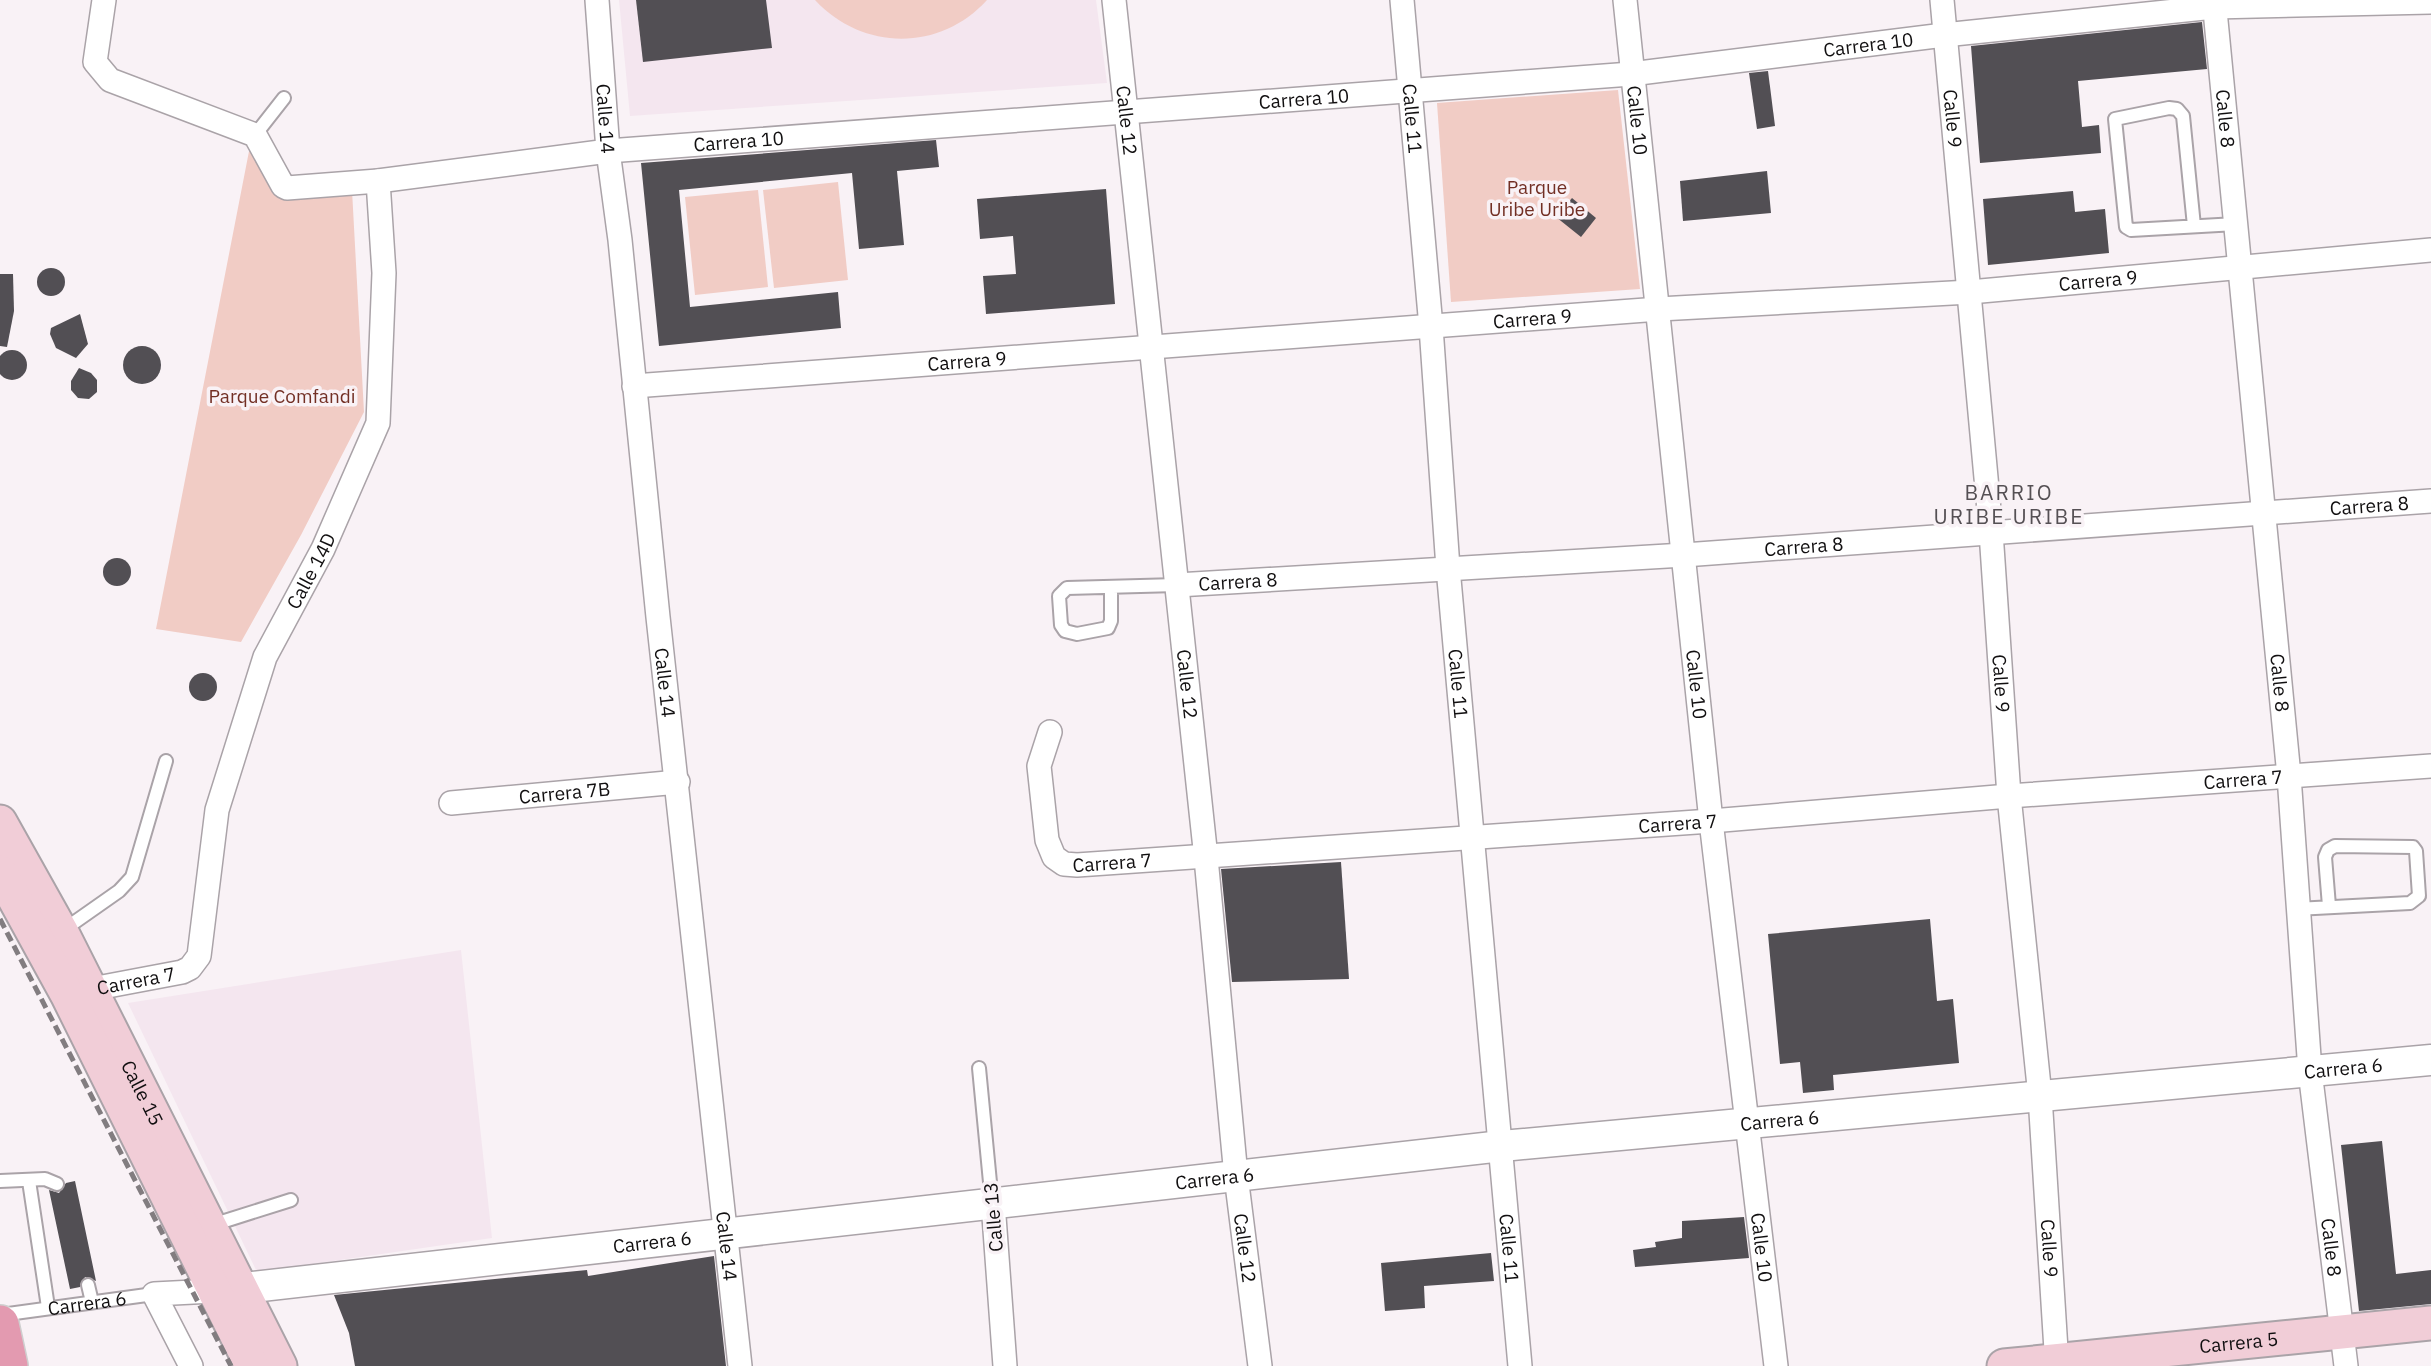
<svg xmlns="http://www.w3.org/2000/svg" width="2431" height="1366" viewBox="0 0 2431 1366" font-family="'IBM Plex Sans',sans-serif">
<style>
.built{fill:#f4e6ef}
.green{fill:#f1ccc5}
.building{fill:#524f54}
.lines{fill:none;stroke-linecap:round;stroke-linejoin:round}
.service-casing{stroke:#aaa3a8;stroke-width:16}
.minor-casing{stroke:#aaa3a8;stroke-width:26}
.tertiary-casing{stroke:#aaa3a8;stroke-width:33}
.secondary-casing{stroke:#aaa3a8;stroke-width:37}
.primary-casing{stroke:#cfcfcf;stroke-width:40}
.service{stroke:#fff;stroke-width:12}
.minor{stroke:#fff;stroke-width:23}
.tertiary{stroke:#fff;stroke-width:30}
.secondary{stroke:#f1cdd7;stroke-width:33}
.primary{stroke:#e39ab0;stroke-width:37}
.rail{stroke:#827d80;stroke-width:5;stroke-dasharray:10 5;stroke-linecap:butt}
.labels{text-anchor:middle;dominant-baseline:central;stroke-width:7;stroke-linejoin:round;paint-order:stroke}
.street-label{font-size:19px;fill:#110f10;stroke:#f9f2f6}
.park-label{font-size:19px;fill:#722f24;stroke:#f9f2f6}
.neighbourhood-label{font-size:21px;letter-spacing:2px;fill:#555054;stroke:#f9f2f6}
</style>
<rect width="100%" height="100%" fill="#f9f2f6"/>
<g class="built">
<polygon points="619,0 1096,0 1107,83 630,116"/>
<polygon points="461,950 492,1238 257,1272 128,1003"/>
</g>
<g class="green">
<path d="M815 0H987C940 52 862 51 815 0Z"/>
<polygon points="1618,90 1640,289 1451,302 1437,103"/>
<polygon points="251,141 278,192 352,190 364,412 301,535 241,642 156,629"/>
<polygon points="838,182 848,280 774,288 763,190"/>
<polygon points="758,190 768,287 695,295 685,197"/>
</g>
<g class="building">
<polygon points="636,0 766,0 772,48 643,62"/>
<polygon points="2202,22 2207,69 2078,81 2082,127 2099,125 2101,153 1980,163 1971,46"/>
<polygon points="1768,71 1775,126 1757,129 1749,73"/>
<polygon points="936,140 939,167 897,171 904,245 859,249 852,173 679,190 690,307 838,292 841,328 659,346 641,163"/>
<polygon points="1767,171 1771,213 1683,221 1680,181"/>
<polygon points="1106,189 1115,304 986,314 983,276 1016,274 1013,236 980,239 977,199"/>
<polygon points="2073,191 2075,212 2105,209 2109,253 1988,265 1983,199"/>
<polygon points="1572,198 1596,218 1581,237 1556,217"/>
<circle cx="51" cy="282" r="14"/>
<polygon points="0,274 13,274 14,311 7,347 0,346"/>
<polygon points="80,314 88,344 76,358 56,348 50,334 51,328"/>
<circle cx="142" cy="365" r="19"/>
<circle cx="12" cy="365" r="15"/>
<polygon points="79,368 91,373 97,380 97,392 89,399 78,398 71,390 71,381"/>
<circle cx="117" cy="572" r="14"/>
<circle cx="203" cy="687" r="14"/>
<polygon points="1341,862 1349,979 1232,982 1221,869"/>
<polygon points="1930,919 1937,1001 1953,999 1959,1063 1833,1075 1834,1090 1803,1093 1800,1062 1780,1064 1768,934"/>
<polygon points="2382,1141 2396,1274 2431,1270 2431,1304 2359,1311 2341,1145"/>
<polygon points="75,1181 96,1281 85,1277 80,1287 70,1289 49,1190 59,1193 66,1183"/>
<polygon points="1744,1217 1749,1258 1635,1267 1633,1250 1656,1247 1655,1242 1682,1238 1682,1221"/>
<polygon points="1491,1253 1494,1281 1424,1286 1425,1308 1385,1311 1381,1263"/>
<polygon points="714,1256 726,1366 355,1366 349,1333 334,1295 587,1270 588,1276"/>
</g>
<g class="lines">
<g class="service-casing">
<g id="service">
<polyline points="255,135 284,98"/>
<polyline points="2194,226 2183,116 2177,109 2169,108 2115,119 2126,227 2131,230 2236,224"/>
<polyline points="1111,587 1111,621 1108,628 1077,634 1065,631 1061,625 1059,596 1067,588 1177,585"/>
<polyline points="2296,909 2410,903 2419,896 2416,851 2413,847 2335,846 2328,850 2325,857 2329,906"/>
<polyline points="62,931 119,891 132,877 166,761"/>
<polyline points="979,1068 992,1203"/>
<polyline points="0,1181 45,1179 57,1184"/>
<polyline points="29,1181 48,1307"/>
<polyline points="212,1225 291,1200"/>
<polyline points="88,1285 92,1302"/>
<path id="s1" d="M0 1315 154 1294"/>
</g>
</g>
<g class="minor-casing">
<g id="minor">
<path id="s2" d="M104 0 95 62 110 80 255 135 283 186 287 188 378 181 608 151 1631 74 1944 35 2214 7 2431 2"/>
<path id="s3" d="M597 0 608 151 620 240 658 617 740 1366"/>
<path id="s4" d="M1114 0 1206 858 1236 1176 1260 1366"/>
<path id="s5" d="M1402 0 1431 327 1448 568 1520 1366"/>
<path id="s6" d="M1625 0 1711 821 1776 1366"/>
<path id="s7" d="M1942 0 1991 532 2009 796 2040 1096 2057 1366"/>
<path id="s8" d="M2214 0 2289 776 2310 1071 2346 1366"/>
<path id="s9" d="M634 386 1659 309 1970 292 2431 250"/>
<path id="s10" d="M1177 585 1684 555 2431 501"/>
<path id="s11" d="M1050 732 1039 766 1047 840 1054 857 1064 864 1077 865 1711 821 2009 796 2431 766"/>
<path id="s12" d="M451 803 678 782"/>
<path id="s13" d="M76 992 182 972 190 968 199 956 217 810 265 657 323 549 378 423 384 273 378 181"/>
<polyline points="993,1203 1005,1366"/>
<polyline points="191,1366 154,1294 213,1291"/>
</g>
</g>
<g class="tertiary-casing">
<g id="tertiary">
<path id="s14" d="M217 1291 1502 1146 2431 1060"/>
</g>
</g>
<g class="secondary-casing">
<g id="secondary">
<path id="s15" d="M0 822 61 931 280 1366"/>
<polyline points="0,872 67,994 252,1366"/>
<path id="s16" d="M2004 1366 2431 1323"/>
</g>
</g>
<g class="primary-casing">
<polyline id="primary" points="0,1324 9,1366"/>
</g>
<use href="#service" class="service"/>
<use href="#minor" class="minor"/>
<use href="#tertiary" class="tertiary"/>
<use href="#secondary" class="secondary"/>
<use href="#primary" class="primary"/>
<polyline class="rail" points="0,919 231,1366"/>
</g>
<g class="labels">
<g class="street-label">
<text stroke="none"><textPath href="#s2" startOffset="1892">Carrera 10</textPath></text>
<text stroke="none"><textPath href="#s2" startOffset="1325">Carrera 10</textPath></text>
<text stroke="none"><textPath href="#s5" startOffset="119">Calle 11</textPath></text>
<text stroke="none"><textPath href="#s7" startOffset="119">Calle 9</textPath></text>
<text stroke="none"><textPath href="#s3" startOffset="119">Calle 14</textPath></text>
<text stroke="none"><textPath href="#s4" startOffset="121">Calle 12</textPath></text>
<text stroke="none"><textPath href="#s8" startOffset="119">Calle 8</textPath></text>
<text stroke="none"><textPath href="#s6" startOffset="121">Calle 10</textPath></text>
<text stroke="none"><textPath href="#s2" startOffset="758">Carrera 10</textPath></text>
<text stroke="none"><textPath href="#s9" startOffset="1468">Carrera 9</textPath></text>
<text stroke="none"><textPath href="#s9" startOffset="901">Carrera 9</textPath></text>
<text stroke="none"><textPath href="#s9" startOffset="334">Carrera 9</textPath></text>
<text stroke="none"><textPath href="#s10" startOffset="1195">Carrera 8</textPath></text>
<text stroke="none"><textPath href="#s10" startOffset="628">Carrera 8</textPath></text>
<text stroke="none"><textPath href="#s13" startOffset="537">Calle 14D</textPath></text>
<text stroke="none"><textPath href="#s10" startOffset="61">Carrera 8</textPath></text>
<text stroke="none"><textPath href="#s3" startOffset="686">Calle 14</textPath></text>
<text stroke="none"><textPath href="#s4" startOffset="688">Calle 12</textPath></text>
<text stroke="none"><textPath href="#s5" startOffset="686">Calle 11</textPath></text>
<text stroke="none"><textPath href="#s6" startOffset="688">Calle 10</textPath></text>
<text stroke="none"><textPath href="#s7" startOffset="686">Calle 9</textPath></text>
<text stroke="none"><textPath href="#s8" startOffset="686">Calle 8</textPath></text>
<text stroke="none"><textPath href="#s11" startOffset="1323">Carrera 7</textPath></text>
<text stroke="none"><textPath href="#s12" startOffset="114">Carrera 7B</textPath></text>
<text stroke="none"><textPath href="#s11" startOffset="756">Carrera 7</textPath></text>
<text stroke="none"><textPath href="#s11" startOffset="189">Carrera 7</textPath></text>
<text stroke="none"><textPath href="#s13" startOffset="61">Carrera 7</textPath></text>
<text stroke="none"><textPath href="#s14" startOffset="2138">Carrera 6</textPath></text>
<text stroke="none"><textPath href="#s15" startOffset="306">Calle 15</textPath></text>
<text stroke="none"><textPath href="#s14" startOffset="1572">Carrera 6</textPath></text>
<text stroke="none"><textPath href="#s14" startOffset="1004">Carrera 6</textPath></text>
<text transform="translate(993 1217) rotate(-95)">Calle 13</text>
<text stroke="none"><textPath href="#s14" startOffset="438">Carrera 6</textPath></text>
<text stroke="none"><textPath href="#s3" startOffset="1253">Calle 14</textPath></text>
<text stroke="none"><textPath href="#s4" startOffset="1255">Calle 12</textPath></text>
<text stroke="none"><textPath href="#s6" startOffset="1255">Calle 10</textPath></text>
<text stroke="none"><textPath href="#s8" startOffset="1253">Calle 8</textPath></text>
<text stroke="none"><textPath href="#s5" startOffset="1253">Calle 11</textPath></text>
<text stroke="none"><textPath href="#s7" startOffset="1253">Calle 9</textPath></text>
<text stroke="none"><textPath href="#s1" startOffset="88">Carrera 6</textPath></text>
<text stroke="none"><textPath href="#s16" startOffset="236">Carrera 5</textPath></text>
</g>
<g class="park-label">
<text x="1537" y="187">Parque<tspan x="1537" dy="22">Uribe Uribe</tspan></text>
<text x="282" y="396">Parque Comfandi</text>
</g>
<g class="neighbourhood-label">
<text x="2009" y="492">BARRIO<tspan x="2009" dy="24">URIBE URIBE</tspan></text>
</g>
</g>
</svg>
